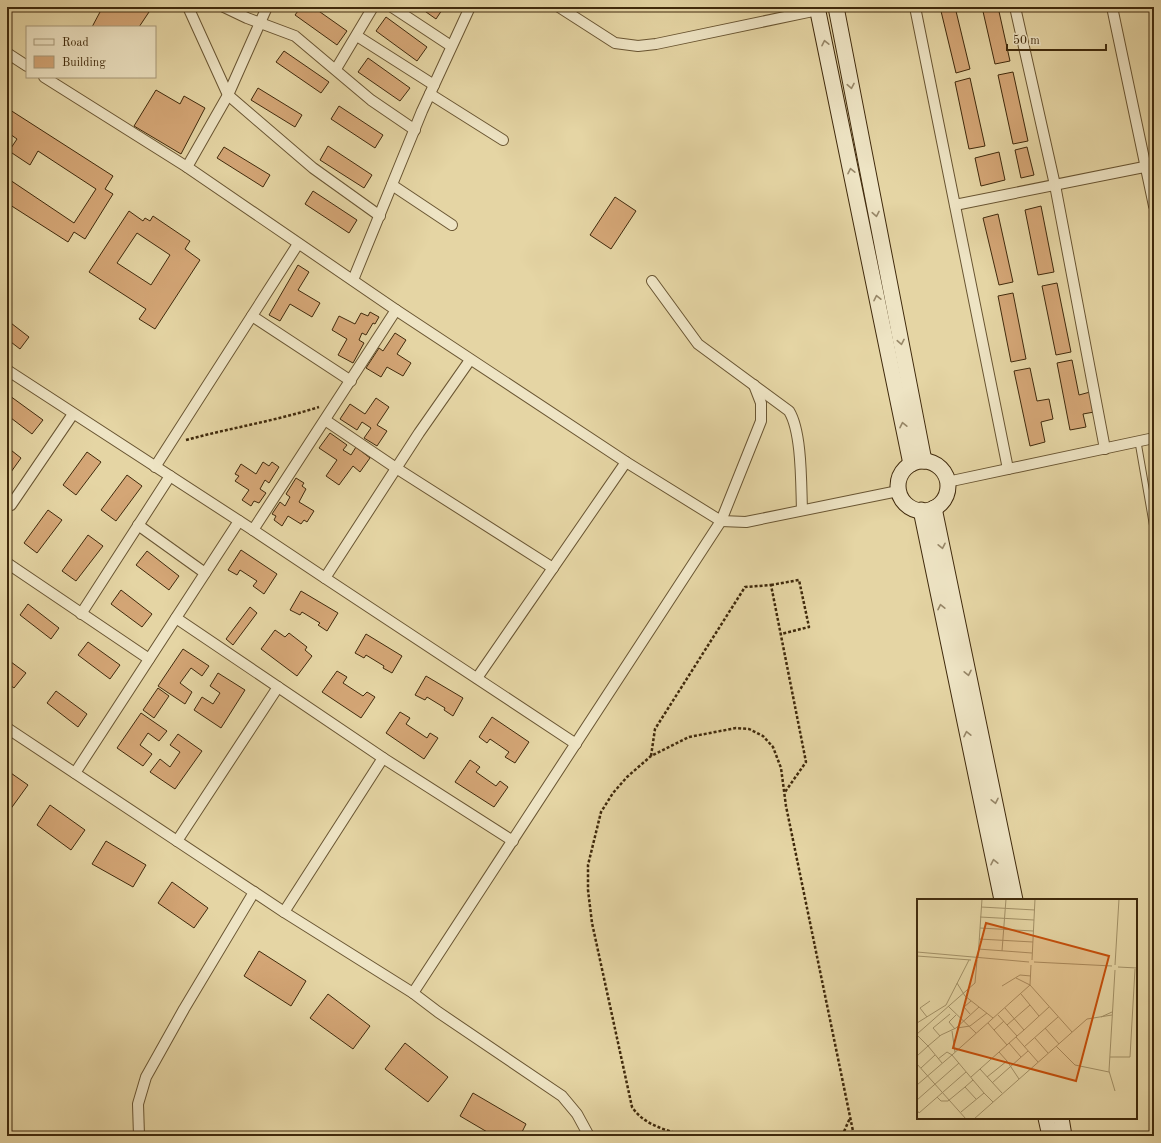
<svg xmlns="http://www.w3.org/2000/svg" width="1161" height="1143" viewBox="0 0 1161 1143" font-family="'Old Standard TT',serif">
<style>
.building{fill:#d4a676;stroke:#402a0c;fill-rule:evenodd}
.lines{fill:none;stroke-linecap:round;stroke-linejoin:round}
.lane-casing{stroke:#695532;stroke-width:7}
.street-casing{stroke:#695532;stroke-width:12}
.secondary-casing{stroke:#402a0c;stroke-width:17}
.path{stroke:#402a0c;stroke-width:2.5;stroke-dasharray:3 2;stroke-linecap:butt}
.lane{stroke:#eee4c4;stroke-width:5}
.street{stroke:#eee4c4;stroke-width:10}
.secondary{stroke:#eee4c4;stroke-width:15}
.oneway{stroke:#978768}
.inset-river{fill:none;stroke:#96b9a8;stroke-width:2}
.inset-road{fill:none;stroke:#a39167;stroke-width:1}
.view{fill:#c6500c;fill-opacity:0.15;stroke:#c6500c;stroke-width:2}
.inset-edge{fill:none;stroke:#402a0c;stroke-width:2}
</style>
<rect width="100%" height="100%" fill="#e5d5a4"/>
<filter id="stains"><feTurbulence type="fractalNoise" baseFrequency=".005" numOctaves="4"/><feColorMatrix values="0 0 0 0 .2 0 0 0 0 .09 0 0 0 0 .02 0 0 0 .5 -.17"/></filter>
<radialGradient id="worn" r=".72"><stop offset=".6" stop-color="#630" stop-opacity="0"/><stop offset="1" stop-color="#630" stop-opacity=".3"/></radialGradient>
<g class="building">
<polygon points="92,7 141,7 149,12 139,27 92,27 100,12"/>
<polygon points="301,7 313,7 347,31 337,45 295,15"/>
<polygon points="419,7 444,7 436,19"/>
<polygon points="940,7 955,7 970,69 956,73"/>
<polygon points="982,7 998,7 1010,61 995,64"/>
<polygon points="386,17 427,47 417,61 376,31"/>
<polygon points="284,51 329,82 321,93 276,62"/>
<polygon points="368,58 410,88 400,101 358,72"/>
<polygon points="1013,72 1028,141 1013,144 998,75"/>
<polygon points="970,78 985,146 969,149 955,82"/>
<polygon points="258,88 302,115 295,127 251,100"/>
<polygon points="156,90 180,104 184,96 205,108 181,154 134,126"/>
<polygon points="339,106 383,135 375,148 331,119"/>
<polygon points="7,108 113,176 105,189 113,194 85,239 74,232 68,242 7,203 7,178 74,223 96,189 38,151 30,165 9,151 17,139 7,132"/>
<polygon points="328,146 372,175 364,188 320,160"/>
<polygon points="224,147 270,175 263,187 217,158"/>
<polygon points="1027,147 1034,175 1021,178 1015,150"/>
<polygon points="999,152 1005,180 981,186 975,158"/>
<polygon points="313,191 357,220 349,233 305,204"/>
<polygon points="615,197 636,211 611,249 590,235"/>
<polygon points="1041,206 1054,272 1038,275 1025,210"/>
<path d="M129 211 143 221 145 218 150 221 153 216 190 241 185 249 200 260 155 329 139 319 146 309 89 272ZM137 233 170 255 151 285 117 263Z"/>
<polygon points="998,214 1013,282 999,285 983,218"/>
<polygon points="298,265 309,272 298,290 320,303 312,317 290,304 280,321 269,315"/>
<polygon points="1057,283 1071,352 1056,355 1042,286"/>
<polygon points="1013,293 1026,359 1011,362 998,296"/>
<polygon points="370,312 379,317 375,324 373,323 366,335 362,333 359,340 364,343 353,363 338,355 347,339 332,330 339,316 355,324 361,313 368,316"/>
<polygon points="7,320 29,337 20,349 7,339"/>
<polygon points="395,333 406,340 397,354 411,363 403,376 387,367 381,377 366,368 379,348 383,351"/>
<polygon points="1072,360 1079,395 1090,392 1094,412 1083,414 1086,427 1070,430 1057,363"/>
<polygon points="1030,368 1037,401 1049,399 1053,419 1041,422 1045,442 1030,446 1014,371"/>
<polygon points="10,396 43,420 32,434 7,415 7,400"/>
<polygon points="376,398 389,407 377,425 387,431 377,446 364,438 371,428 362,422 357,430 340,419 350,404 365,414"/>
<polygon points="330,433 347,445 343,450 351,455 356,447 370,458 360,472 353,466 339,485 326,476 337,460 319,448"/>
<polygon points="7,447 21,458 11,472 7,469"/>
<polygon points="87,452 101,462 76,495 63,485"/>
<polygon points="263,462 269,466 272,462 279,467 269,483 265,480 260,489 266,493 259,503 254,501 251,506 242,500 249,490 235,481 239,476 235,474 241,464 256,474"/>
<polygon points="127,475 142,486 116,521 101,510"/>
<polygon points="296,478 304,483 302,486 306,489 299,502 314,511 307,522 304,520 301,524 288,516 282,526 274,520 276,516 272,514 280,502 285,506 290,497 286,494"/>
<polygon points="48,510 62,520 37,553 24,543"/>
<polygon points="88,535 103,546 76,581 62,571"/>
<polygon points="241,550 277,574 264,594 253,586 257,581 240,570 237,575 228,570"/>
<polygon points="147,551 179,576 169,590 136,565"/>
<polygon points="121,590 152,614 142,627 111,604"/>
<polygon points="301,591 338,613 327,631 318,625 320,623 302,612 300,615 290,610"/>
<polygon points="28,604 59,628 51,639 20,615"/>
<polygon points="250,607 257,613 233,645 226,639"/>
<polygon points="275,630 285,637 289,633 307,647 305,650 312,656 297,676 261,649"/>
<polygon points="366,634 402,656 392,673 383,668 384,666 366,655 364,658 355,653"/>
<polygon points="88,642 120,665 110,679 78,655"/>
<polygon points="183,649 209,666 202,676 191,668 180,683 192,692 185,704 158,686"/>
<polygon points="7,659 26,673 14,688 7,683"/>
<polygon points="337,671 347,677 343,683 363,696 367,692 375,697 361,718 322,692"/>
<polygon points="218,673 245,690 221,728 194,710 202,697 213,704 220,693 210,686"/>
<polygon points="426,676 463,698 453,716 444,710 445,708 427,697 425,700 415,695"/>
<polygon points="158,688 169,696 154,718 143,710"/>
<polygon points="56,691 87,714 78,727 47,703"/>
<polygon points="400,712 410,718 406,724 427,738 430,733 438,738 424,759 386,733"/>
<polygon points="141,713 167,731 159,741 148,733 140,745 152,754 143,766 117,748"/>
<polygon points="492,717 529,742 515,763 505,757 509,752 490,739 487,743 479,737"/>
<polygon points="178,734 202,751 175,789 150,772 160,759 170,767 180,752 170,745"/>
<polygon points="470,760 480,767 476,772 496,786 500,781 508,787 494,807 455,782"/>
<polygon points="8,771 28,785 7,814 7,772"/>
<polygon points="50,805 85,830 71,850 37,825"/>
<polygon points="106,841 146,865 133,887 92,864"/>
<polygon points="172,882 208,908 194,928 158,903"/>
<polygon points="259,951 306,981 291,1006 244,976"/>
<polygon points="328,994 370,1026 353,1049 310,1018"/>
<polygon points="405,1043 448,1077 428,1102 385,1069"/>
<polygon points="473,1093 526,1124 520,1136 494,1136 460,1116"/>
</g>
<g class="lines">
<g class="lane-casing">
<polyline id="lane" points="1138,442 1154,534"/>
</g>
<g class="street-casing">
<g id="street">
<polyline points="188,7 228,95 313,168 380,216"/>
<polyline points="224,7 247,18 295,36 371,100 415,130"/>
<polyline points="392,7 451,46"/>
<polyline points="559,7 615,43 638,46 656,44 818,10"/>
<polyline points="915,7 1008,469"/>
<polyline points="1015,7 1055,185 1105,449"/>
<polyline points="1112,7 1154,206"/>
<polyline points="357,36 434,85"/>
<polyline points="7,53 27,66"/>
<polyline points="336,69 373,7"/>
<polyline points="44,77 187,167 396,310 626,462 721,521 746,522 898,491"/>
<polyline points="430,94 503,140"/>
<polyline points="187,167 228,95 267,7"/>
<polyline points="392,185 452,225"/>
<polyline points="955,205 1154,165"/>
<polyline points="353,280 422,111 470,7"/>
<path d="M652 281 698 344 789 411C802 432 801 484 802 510"/>
<polyline points="252,316 351,381"/>
<polyline points="7,370 253,530 396,310"/>
<polyline points="325,420 396,468 553,568"/>
<polyline points="155,467 298,244"/>
<polyline points="947,482 1154,438"/>
<polyline points="11,505 73,414"/>
<polyline points="138,525 205,573"/>
<polyline points="253,530 325,578 419,433 470,360"/>
<polyline points="7,563 149,659"/>
<polyline points="325,578 576,744"/>
<polyline points="81,614 170,476"/>
<polyline points="176,618 383,758 513,841"/>
<polyline points="477,678 626,462"/>
<polyline points="7,728 284,912 413,993 438,1012 562,1096 577,1114 589,1136"/>
<polyline points="75,773 239,521"/>
<polyline points="177,841 278,687"/>
<polyline points="284,912 383,758"/>
<polyline points="413,993 721,521 761,421 761,403 754,385"/>
<polyline points="139,1136 138,1104 146,1077 184,1009 254,892"/>
</g>
</g>
<g class="secondary-casing">
<g id="secondary">
<polyline points="817,7 911,464"/>
<polyline points="836,7 924,461"/>
<circle cx="923" cy="486" r="25"/>
<polyline points="934,508 1015,900"/>
<polyline points="921,510 1002,900"/>
<polyline points="1046,1118 1050,1136"/>
<polyline points="1061,1118 1064,1136"/>
</g>
</g>
<g class="path">
<path d="M186 440C230 428 275 421 319 407"/>
<polyline points="771,585 799,580 809,627 781,634"/>
<polyline points="651,756 655,729 745,587 771,585 806,762 785,792"/>
<path d="M684 1136C664 1129 644 1125 632 1107L592 923 588 890V865L601 812 613 793 627 777 651 756 689 737 736 728 749 729 763 736 773 747 781 768 786 806 854 1136"/>
<polyline points="842,1136 850,1118"/>
</g>
<use href="#lane" class="lane"/>
<use href="#street" class="street"/>
<use href="#secondary" class="secondary"/>
</g>
<defs><path id="oneway-chevron" d="M-2-3.5L2.5 0L-2 3.5" fill="none" stroke-width="1.6" stroke-linecap="round" stroke-linejoin="round"/></defs>
<g class="oneway">
<use href="#oneway-chevron" transform="translate(825 43) rotate(-102)"/>
<use href="#oneway-chevron" transform="translate(851 86) rotate(79)"/>
<use href="#oneway-chevron" transform="translate(851 171) rotate(-102)"/>
<use href="#oneway-chevron" transform="translate(876 214) rotate(79)"/>
<use href="#oneway-chevron" transform="translate(877 298) rotate(-102)"/>
<use href="#oneway-chevron" transform="translate(901 342) rotate(79)"/>
<use href="#oneway-chevron" transform="translate(903 425) rotate(-102)"/>
<use href="#oneway-chevron" transform="translate(942 546) rotate(78)"/>
<use href="#oneway-chevron" transform="translate(941 607) rotate(-102)"/>
<use href="#oneway-chevron" transform="translate(968 673) rotate(78)"/>
<use href="#oneway-chevron" transform="translate(967 734) rotate(-102)"/>
<use href="#oneway-chevron" transform="translate(995 801) rotate(78)"/>
<use href="#oneway-chevron" transform="translate(994 862) rotate(-102)"/>
</g>
<g transform="translate(917 899)">
<rect width="220" height="220" fill="#e5d5a4"/>
<path class="inset-river" d="M0 51V66"/>
<path class="inset-road" d="M64 8 118 11M63 18 117 21M63 29 116 32M62 40 116 43M61 50 115 54M85 52 89 0M0 53 112 63M0 57 54 61M61 59 65 0M115 61 118 0M117 63 195 67M198 66 202 0M201 68 220 69M99 79 113 86 155 133M40 84 48 97 76 119M85 87 103 76 114 77M104 95 122 117M31 107 59 134M88 109 107 131 100 137M53 115 47 108 54 102M10 118 3 109 13 102M184 118 195 113M0 124 29 106 52 61M71 124 90 146M90 126 113 106M40 129 53 127 70 114M128 129 142 145M38 130 32 123 39 116M77 131 87 122M107 131 132 108M35 132 38 153M0 135 58 84 60 61M0 136 11 147 24 136 39 129 62 108M23 137 16 129 33 115M99 138 121 163M118 139 131 154M92 144 104 158M139 147 158 166 192 173M107 148 141 118M82 153 90 162M0 157 11 147 25 164M193 158H213L218 70M21 160 30 153 35 156 113 86 114 66M0 165 49 220M4 169 18 156M63 170 85 194M54 178 100 137 81 116M70 178 90 162 102 180M75 184 111 152M0 186 35 156 56 181M48 188 56 181 67 194M198 192 192 172 198 71M20 198 24 202H31L48 188 59 200M0 201 42 164M0 211 2 214 49 173M44 213 67 194 76 203M57 220 170 120 195 116"/>
<path class="view" d="M69 24 192 57 159 182 36 149Z"/>
<rect width="220" height="220" class="inset-edge"/>
</g>
<rect width="1161" height="1143" fill="none" stroke="#e5d5a4" stroke-width="24"/>
<rect x="8" y="8" width="1145" height="1127" fill="none" stroke="#402a0c" stroke-width="2"/>
<rect x="12" y="12" width="1137" height="1119" fill="none" stroke="#402a0c"/>
<rect x="26" y="26" width="130" height="52" fill="#eee4c4" stroke="#a89a7a"/>
<rect x="34" y="39" width="20" height="6" fill="#eee4c4" stroke="#a89a7a"/>
<text x="62" y="46" font-size="12" fill="#402a0c">Road</text>
<rect x="34" y="56" width="20" height="12" fill="#d4a676" stroke="#a89a7a"/>
<text x="62" y="66" font-size="12" fill="#402a0c">Building</text>
<path d="M1007 44v6h99v-6" fill="none" stroke="#402a0c" stroke-width="2"/>
<text x="1013" y="44" font-size="12" fill="#402a0c" stroke="#eee4c4" stroke-width="3" paint-order="stroke">50 m</text>
<rect width="100%" height="100%" filter="url(#stains)"/>
<rect width="100%" height="100%" fill="url(#worn)"/>
</svg>
